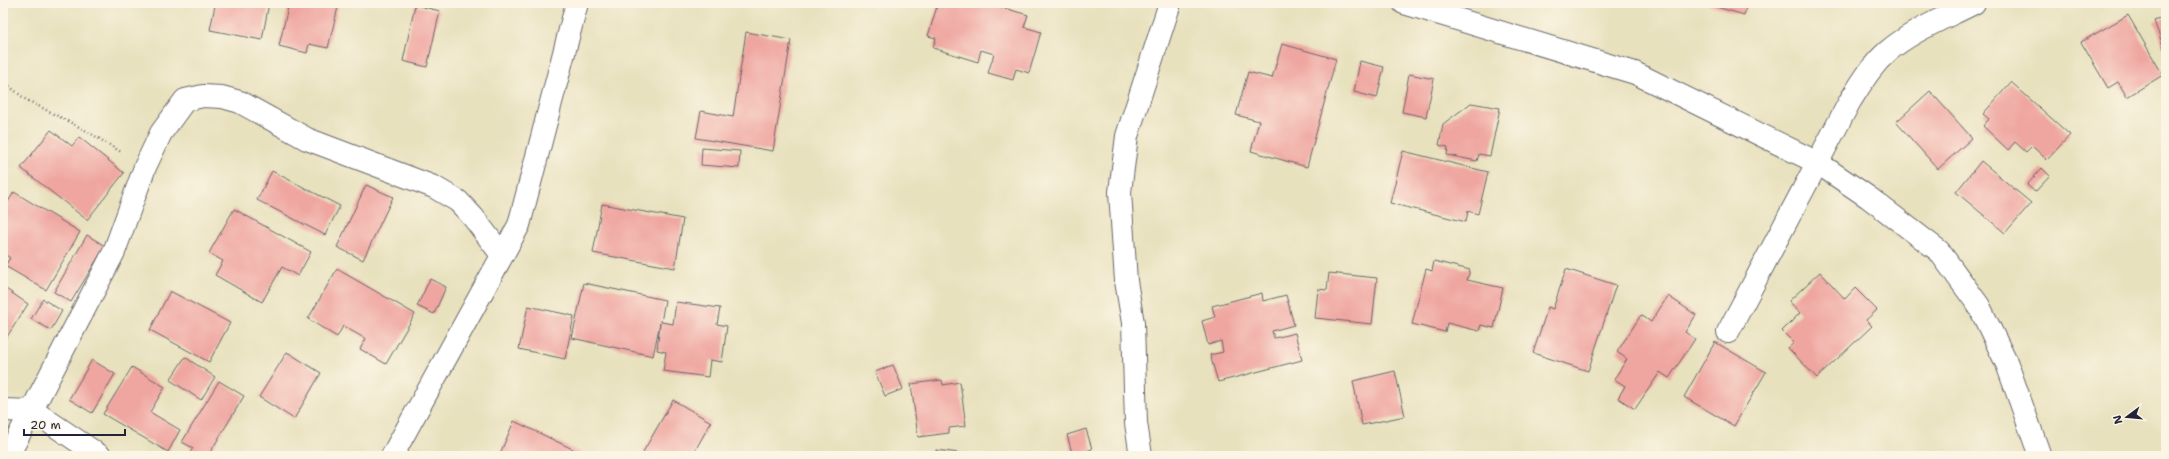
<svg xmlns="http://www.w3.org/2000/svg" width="2169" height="459" viewBox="0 0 2169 459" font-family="'Shantell Sans',sans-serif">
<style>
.building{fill:#efa6a0}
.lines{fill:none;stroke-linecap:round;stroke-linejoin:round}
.street-casing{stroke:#676569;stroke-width:24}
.path{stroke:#676569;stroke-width:2.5;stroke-dasharray:1 3;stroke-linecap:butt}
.street{stroke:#fff;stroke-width:22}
</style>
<rect width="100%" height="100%" fill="#fcf5e5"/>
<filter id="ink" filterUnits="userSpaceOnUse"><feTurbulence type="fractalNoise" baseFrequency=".025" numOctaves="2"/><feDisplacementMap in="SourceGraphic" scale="8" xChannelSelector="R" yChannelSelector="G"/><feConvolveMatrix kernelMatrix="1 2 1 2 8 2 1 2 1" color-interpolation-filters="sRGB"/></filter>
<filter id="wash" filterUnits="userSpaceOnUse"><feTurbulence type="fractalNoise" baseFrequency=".012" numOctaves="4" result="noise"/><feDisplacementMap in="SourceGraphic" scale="16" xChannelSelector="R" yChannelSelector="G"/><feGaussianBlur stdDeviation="0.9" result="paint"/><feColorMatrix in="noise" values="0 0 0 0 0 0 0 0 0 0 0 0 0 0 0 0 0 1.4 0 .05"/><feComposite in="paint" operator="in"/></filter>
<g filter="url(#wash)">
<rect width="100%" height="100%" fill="#e8e1be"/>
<g id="blocks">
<g class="building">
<polygon points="207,3 269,3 262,40 210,30 215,5"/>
<polygon points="289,3 339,3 328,48 309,44 307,53 279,46"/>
<polygon points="938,3 987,3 1028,15 1024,27 1041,32 1029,73 1016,69 1013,80 988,73 994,54 981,50 978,62 933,48 936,38 928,36"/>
<polygon points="1703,3 1747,3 1744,15"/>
<polygon points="415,5 440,11 427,67 403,61"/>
<polygon points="2128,15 2163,75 2127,97 2118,82 2108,88 2081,42"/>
<polygon points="2166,17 2166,54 2154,21"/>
<polygon points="746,32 791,40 773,151 696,138 701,111 733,117"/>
<polygon points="1282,44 1336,59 1307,167 1251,151 1259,121 1236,115 1248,72 1272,78"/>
<polygon points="1360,61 1384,67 1377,98 1354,92"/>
<polygon points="1409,74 1434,79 1426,117 1402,112"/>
<polygon points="2011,82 2070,135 2047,160 2032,146 2026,152 2015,142 2008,150 1983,126 1989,119 1983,114"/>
<polygon points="1930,91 1972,138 1938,169 1896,122"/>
<polygon points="1471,103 1500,108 1490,156 1479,154 1477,161 1447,155 1448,147 1439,145 1443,124"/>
<polygon points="51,130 72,146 79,137 124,173 87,220 21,168"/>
<polygon points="702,148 740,151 739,168 701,165"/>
<polygon points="1403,151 1488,172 1478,214 1468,211 1466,222 1390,203"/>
<polygon points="1981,161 2031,203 2005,233 1956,192"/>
<polygon points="2042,168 2050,176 2035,192 2027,185"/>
<polygon points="272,171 340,206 325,235 257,200"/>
<polygon points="366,185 393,197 363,260 337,247"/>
<polygon points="14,192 80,232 46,290 5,266 10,258 3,253 3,210"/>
<polygon points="602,204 683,219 675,268 593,253"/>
<polygon points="234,209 311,252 298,276 282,267 262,302 215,275 223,261 209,253"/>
<polygon points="87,235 105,246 71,302 54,292"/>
<polygon points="1434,261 1470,270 1467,280 1503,288 1494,328 1481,325 1479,331 1447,323 1445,332 1412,324 1426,269 1432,271"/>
<polygon points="337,269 415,314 386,364 360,349 366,339 343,326 337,337 308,319"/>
<polygon points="1566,269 1616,285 1588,371 1533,353 1548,307 1553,309"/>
<polygon points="1820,272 1845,299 1855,288 1877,310 1866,320 1872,326 1817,378 1788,348 1794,343 1782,331 1800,313 1789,301"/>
<polygon points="1329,273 1377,278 1372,324 1315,318 1318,289 1327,290"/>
<polygon points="430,279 446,287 434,314 417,306"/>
<polygon points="584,283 665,300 661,322 673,324 676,302 720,308 717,324 727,326 722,362 710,360 708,377 663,371 666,352 657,350 660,323 653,356 572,338"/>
<polygon points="3,287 28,304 3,343"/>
<polygon points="170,291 230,323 209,362 150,330"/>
<polygon points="1262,293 1263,301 1286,295 1294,325 1272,331 1274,338 1295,333 1302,360 1218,382 1210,355 1223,352 1221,341 1208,345 1202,321 1215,317 1212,306"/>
<polygon points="1668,296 1696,315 1685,332 1695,339 1669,378 1660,372 1635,409 1618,398 1625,386 1614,379 1627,359 1617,352 1641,315 1651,322"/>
<polygon points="43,299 62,311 51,330 31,319"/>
<polygon points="528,306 574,316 565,359 519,349"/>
<polygon points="1715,342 1766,372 1734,426 1684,397"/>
<polygon points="287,352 321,373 294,419 259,397"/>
<polygon points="185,357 215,377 201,400 170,380"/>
<polygon points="92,360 115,374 92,413 69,399"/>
<polygon points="893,365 903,389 885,396 875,372"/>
<polygon points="132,367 165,387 150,412 180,430 168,452 103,414"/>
<polygon points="1395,371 1405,416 1362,425 1353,381"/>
<polygon points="942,380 943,385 960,382 966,426 949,428 949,433 918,437 911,384"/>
<polygon points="219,381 244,396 208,456 188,456 193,448 182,442"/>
<polygon points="673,400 711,422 692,456 650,456 643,452"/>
<polygon points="514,421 583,454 582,456 499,456"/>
<polygon points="1086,429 1092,449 1084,452 1085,456 1073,456 1067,435"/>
<polygon points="936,450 959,453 959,456 935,456"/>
</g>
</g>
</g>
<g filter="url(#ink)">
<use href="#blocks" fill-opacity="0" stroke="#676569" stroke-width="1"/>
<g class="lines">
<g class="street-casing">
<g id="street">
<polyline points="1404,3 1635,73 1818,163 1868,197 1939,251 1979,306 2007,364 2040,456"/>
<path d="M1728 332 1850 101C1861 84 1871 66 1887 52 1911 31 1945 18 1974 3"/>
<polyline points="3,410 33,411 100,456"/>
<polyline points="8,456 114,252 145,167 161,133 185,100 203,96 222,97 240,102 307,139 434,187 458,201 473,217 502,255"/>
<polyline points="392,456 519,225 577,3"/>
<polyline points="1141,456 1136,423 1133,323 1126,281 1120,192 1127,136 1170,3"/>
</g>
</g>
<polyline class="path" points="3,81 25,99 85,130 121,152"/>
<use href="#street" class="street"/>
</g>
</g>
<rect width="2169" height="459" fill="none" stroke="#fcf5e5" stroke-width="16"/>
<g transform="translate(2127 417) rotate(254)" stroke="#fcf5e5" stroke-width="3" paint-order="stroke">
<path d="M0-3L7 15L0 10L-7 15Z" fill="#22223b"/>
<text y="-6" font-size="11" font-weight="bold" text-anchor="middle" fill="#22223b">N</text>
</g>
<path d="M24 429v6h101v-6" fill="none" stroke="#22223b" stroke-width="2"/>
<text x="30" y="429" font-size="12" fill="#22223b" stroke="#fcf5e5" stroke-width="3" paint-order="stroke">20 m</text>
</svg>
